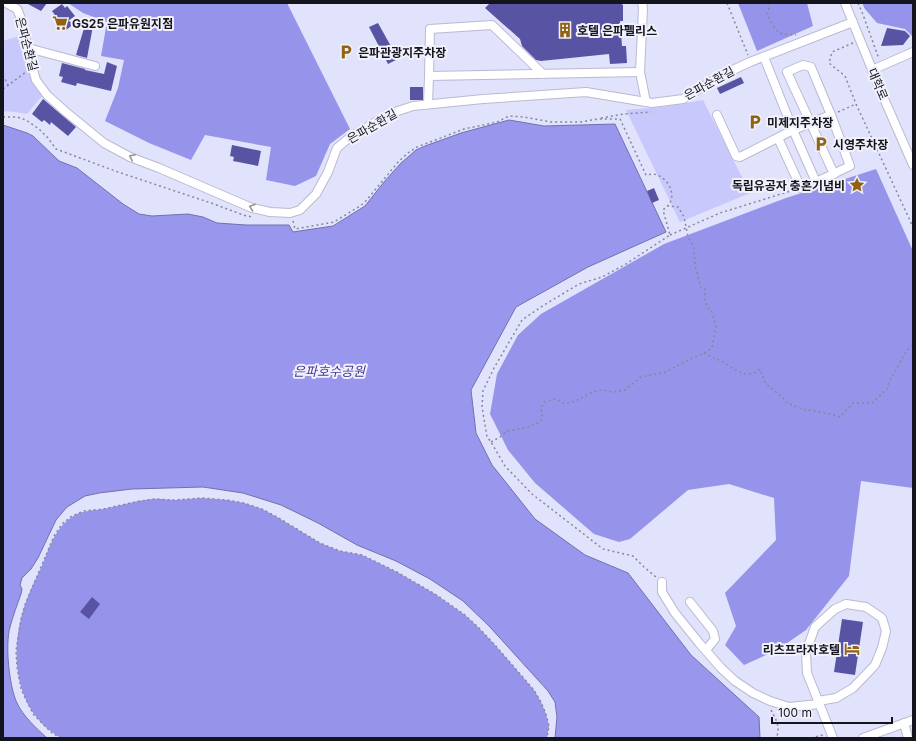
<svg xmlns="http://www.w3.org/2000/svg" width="916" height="741" viewBox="0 0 916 741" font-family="Inter,'Noto Sans KR',sans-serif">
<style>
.green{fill:#c8c8fd}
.forest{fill:#9693ea}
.water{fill:#9997ed;stroke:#7170af}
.building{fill:#5953a3}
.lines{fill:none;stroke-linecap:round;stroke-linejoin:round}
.minor-casing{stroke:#b9bad2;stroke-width:10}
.path{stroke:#878799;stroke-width:1.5;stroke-dasharray:2 3;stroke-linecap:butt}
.minor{stroke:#fff;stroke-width:8}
.oneway{stroke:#959599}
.labels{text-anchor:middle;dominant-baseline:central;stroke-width:4;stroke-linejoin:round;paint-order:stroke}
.poi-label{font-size:12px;font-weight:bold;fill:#14141d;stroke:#f0f1fb;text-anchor:start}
.street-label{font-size:12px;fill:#14141d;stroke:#f0f1fb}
.water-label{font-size:13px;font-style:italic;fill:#453599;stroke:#f0f1fb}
</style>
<rect width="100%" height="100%" fill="#e1e2fb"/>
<g class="green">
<polygon points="19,36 30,77 42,96 27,114 15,112 3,111 3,41"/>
<polygon points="703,100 750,193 680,222 626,110 661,107"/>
</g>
<g class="forest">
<polygon points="68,3 287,3 350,129 330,144 316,176 295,186 266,180 271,147 205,135 191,160 149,143 105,121 118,88 124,60 101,56 107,22 83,13"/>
<polygon points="738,3 807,3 813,26 757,51"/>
<polygon points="862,3 913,3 913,37 905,29 877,23 865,9"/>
<polygon points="876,169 913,251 913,488 861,481 849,576 806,630 777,650 744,665 725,645 736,626 725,593 776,540 774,498 729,484 688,490 630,539 619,542 594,534 535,483 508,450 490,414 497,374 518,335 541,314 664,244 786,198"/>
<path d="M202 498 227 500 244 503 262 509 277 517 320 543 340 551 362 555 397 572 435 594 465 615 479 628 495 645 534 690 541 702 546 714 549 726 547 738H61C18 714 10 663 21 618 25 601 33 584 41 568 49 549 54 529 72 517 81 510 92 511 103 509 120 506 137 500 154 499 161 498 168 500 175 500 184 499 193 499 202 498Z"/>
</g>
<path class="water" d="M509 120 544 126 615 124 666 232 588 267 516 307 471 390 476 433 492 465 535 519 585 555 628 573 691 655 759 717 760 738H555L557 717 555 702 548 691 489 626 463 601 430 579 396 561 357 545 318 523 281 505 243 493 203 487 132 489 99 493 85 496 67 507 56 520 38 558 31 569 22 578 20 585 22 589 21 594C17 605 13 616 10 627 5 645 9 686 17 703 23 716 36 728 47 738H3V125L27 133 33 136 59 161 77 168 123 204 139 214 152 216 188 214 203 217 217 223 246 225H289L293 232 333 226 365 206 384 182 401 163 416 150 425 146 461 133Z"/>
<g class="building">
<polygon points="26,3 47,3 41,11"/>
<polygon points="490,3 549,3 551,4 564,3 620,3 623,5 623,21 620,21 622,46 626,46 627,63 610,64 609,54 541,61 536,60 522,46 520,39 485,8"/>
<polygon points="62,4 65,8 67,6 75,16 68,21 75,23 66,30 52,11"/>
<polygon points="378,23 398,59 388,64 369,27"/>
<polygon points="85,25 93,26 87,58 76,55"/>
<polygon points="887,28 905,31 910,36 903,45 881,46"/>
<polygon points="107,62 117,66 111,91 77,83 76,86 61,82 63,77 59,76 62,63 85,69 85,70 104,74"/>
<polygon points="741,77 744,83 720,94 717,88"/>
<rect x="410" y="87" width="13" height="13"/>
<polygon points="43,99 76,127 68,136 51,122 50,125 44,120 42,122 32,114"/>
<polygon points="232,145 261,151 258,166 233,161 234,157 230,156"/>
<polygon points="654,188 659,200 652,203 647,191"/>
<polygon points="92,597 100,604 89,619 80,612"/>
<polygon points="842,619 863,622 855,675 834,672"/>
</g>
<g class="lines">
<g class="minor-casing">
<g id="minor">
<polyline points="6,3 17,9 22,21 29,56 36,80 47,95 66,112 104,143 130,157 159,168 252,208 270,212 290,213 300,210 316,194 328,172 337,148 349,138 389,114 413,106 483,99 586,92 652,103 683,99 722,75 750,62 853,22"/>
<polyline points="642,3 643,8 640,72 646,102"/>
<polyline points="845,3 882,94 913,165"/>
<polyline points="28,48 95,66"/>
<polyline points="872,70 913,52"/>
<polyline points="429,76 430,29 492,25 543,74"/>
<polyline points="428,104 429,76 640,72"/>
<polyline points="717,115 736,156 740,157 793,130 831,115 850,166 816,182 793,130 764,57"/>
<polyline points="831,115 811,67 803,65 787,72 834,174"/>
<polyline points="778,138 801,188"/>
<polyline points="662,582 662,592 675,613 700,644 721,668 735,681 753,693 770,701 789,707 819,704"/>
<polyline points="690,602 713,631 715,639 706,650"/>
<polyline points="818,701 836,698 853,688 875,665 882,648 886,631 882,618 866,607 846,604 835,609 815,627 806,652 807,673 833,738"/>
<polyline points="904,723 908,738"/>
<polyline points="863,738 913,720"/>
</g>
</g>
<g class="path">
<polyline points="727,3 748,55"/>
<path d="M768 3 769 10 767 14C771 21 775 32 783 34 788 35 792 34 796 35"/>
<polyline points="858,3 862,12 879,59"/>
<polyline points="853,43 832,52 829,63 845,76 856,104 913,227"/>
<polyline points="3,75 8,85"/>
<polyline points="3,89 26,72"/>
<polyline points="838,112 856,104"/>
<polyline points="3,117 17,117 26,120 39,129 48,138 56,149 118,172 214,204 243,215 252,217"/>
<polyline points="601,118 624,114 651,112"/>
<path d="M293 221 295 229 334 222 360 206 365 202 399 161 408 153 417 147 464 129 497 122 509 116 524 117 551 122H580L598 119H620L646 175C648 175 650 174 653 174 664 175 675 189 671 200 670 205 666 207 663 210L670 235 626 264 602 277 579 284 544 305 522 320 494 368 483 391 482 407 487 437 491 442 505 466 532 494 603 549 633 556 644 567 656 577"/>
<polyline points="670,235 720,213 794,190"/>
<path d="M704 353C709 356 715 358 721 361 734 368 746 381 760 369L766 384 782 397 787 403 800 408 801 409C814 411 827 413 840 417L853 403H872L887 389 890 380 907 350 913 345"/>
<polyline points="491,442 500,437 507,431 529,427 541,421 542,415 541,408 544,402 556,399 565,404 575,401 593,392 601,390 614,392 625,390 641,377 666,372 686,361 704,353 712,348 716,326 712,312 709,309 705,302 705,289 701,288 695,265 694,248 688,237 684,217 678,207 668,206"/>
<path d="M771 710C776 719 781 728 776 738"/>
<polyline points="61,738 52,733 33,714 21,689 17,667 16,651 21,619 25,605 54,536 62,524 72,516 84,511 103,509 140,501 155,499 174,500 202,498 227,500 244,503 262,509 277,517 320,543 340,551 362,555 397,572 435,594 465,615 479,628 495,645 534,690 541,702 546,714 549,726 547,738"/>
<polyline points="811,738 823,735"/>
</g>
<use href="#minor" class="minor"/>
</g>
<defs><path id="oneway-chevron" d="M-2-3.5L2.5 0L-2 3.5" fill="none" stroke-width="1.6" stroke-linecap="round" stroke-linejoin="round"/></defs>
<g class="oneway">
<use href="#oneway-chevron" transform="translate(132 157) rotate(-154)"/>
<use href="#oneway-chevron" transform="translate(252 207) rotate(-160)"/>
</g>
<defs>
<g id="supermarket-bare" transform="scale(1.2)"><path d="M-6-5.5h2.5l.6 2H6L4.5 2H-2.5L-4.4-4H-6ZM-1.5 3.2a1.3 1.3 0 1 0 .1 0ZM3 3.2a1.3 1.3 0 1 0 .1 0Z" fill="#91620f" stroke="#f0f1fb" stroke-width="2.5" paint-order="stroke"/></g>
<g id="building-bare" transform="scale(1.2)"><path d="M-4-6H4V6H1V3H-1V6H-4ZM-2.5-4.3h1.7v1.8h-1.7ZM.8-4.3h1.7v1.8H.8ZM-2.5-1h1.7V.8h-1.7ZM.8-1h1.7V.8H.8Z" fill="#91620f" stroke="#f0f1fb" stroke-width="2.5" paint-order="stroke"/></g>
<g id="parking-bare" transform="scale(1.2)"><path d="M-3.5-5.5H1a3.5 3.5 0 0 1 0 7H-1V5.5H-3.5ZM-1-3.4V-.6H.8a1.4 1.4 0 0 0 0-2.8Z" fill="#91620f" stroke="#f0f1fb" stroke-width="2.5" paint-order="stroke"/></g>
<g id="sight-bare" transform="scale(1.2)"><path d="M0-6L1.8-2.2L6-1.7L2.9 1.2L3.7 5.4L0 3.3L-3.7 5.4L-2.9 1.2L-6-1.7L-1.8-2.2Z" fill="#91620f" stroke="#f0f1fb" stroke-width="2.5" paint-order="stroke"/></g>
<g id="hotel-bare" transform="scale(1.2)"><path d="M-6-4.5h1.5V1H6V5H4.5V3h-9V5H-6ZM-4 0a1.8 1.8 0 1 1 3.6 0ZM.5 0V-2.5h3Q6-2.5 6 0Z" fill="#91620f" stroke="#f0f1fb" stroke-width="2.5" paint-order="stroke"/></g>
</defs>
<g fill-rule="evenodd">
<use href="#supermarket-bare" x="60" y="23"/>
<use href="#building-bare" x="565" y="30"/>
<use href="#parking-bare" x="346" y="52"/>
<use href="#parking-bare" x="755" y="122"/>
<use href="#parking-bare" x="821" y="144"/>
<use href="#sight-bare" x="857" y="185"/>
<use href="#hotel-bare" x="852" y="649"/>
</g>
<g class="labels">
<g class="poi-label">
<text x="72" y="23">GS25 은파유원지점</text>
<text x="577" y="30">호텔 은파펠리스</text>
<text x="358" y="52">은파관광지주차장</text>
<text x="767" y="122">미제지주차장</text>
<text x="833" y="144">시영주차장</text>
<text x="845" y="185" text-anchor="end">독립유공자 충혼기념비</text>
<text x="840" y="649" text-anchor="end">리츠프라자호텔</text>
</g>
<g class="street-label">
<text transform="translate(27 44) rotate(75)">은파순환길</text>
<text transform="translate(709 83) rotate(-29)">은파순환길</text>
<text transform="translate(878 84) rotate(67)">대학로</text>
<text transform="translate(372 126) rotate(-30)">은파순환길</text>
</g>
<g class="water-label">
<text x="329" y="371">은파호수공원</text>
</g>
</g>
<rect width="916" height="741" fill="none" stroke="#14141d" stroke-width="8"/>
<path d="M772 717v6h120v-6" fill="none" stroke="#14141d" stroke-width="2"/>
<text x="778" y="717" font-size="12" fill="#14141d" stroke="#f0f1fb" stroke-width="3" paint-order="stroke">100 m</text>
</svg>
